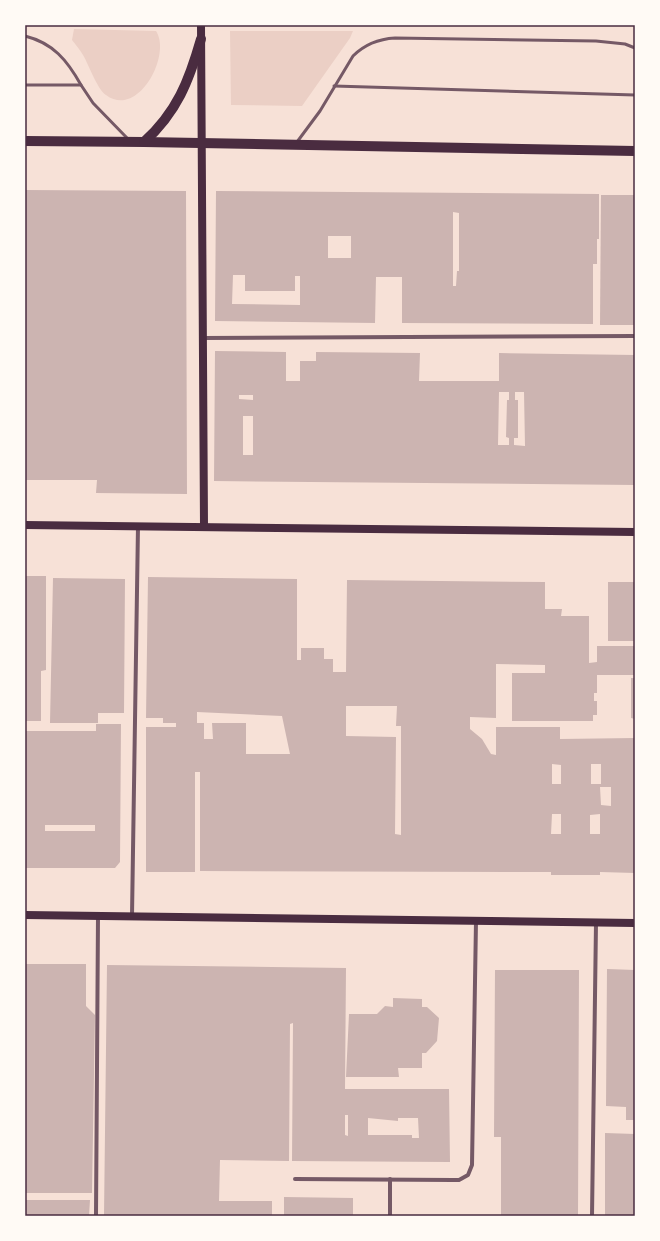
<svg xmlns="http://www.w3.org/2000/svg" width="660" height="1241" viewBox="0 0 660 1241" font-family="Manrope,sans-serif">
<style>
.green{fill:#ebcfc5}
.building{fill:#ccb4b1;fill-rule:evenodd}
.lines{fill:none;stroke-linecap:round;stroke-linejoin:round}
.service{stroke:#755966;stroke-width:3}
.minor{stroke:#755966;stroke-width:4}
.secondary{stroke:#4a2c40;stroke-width:8}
.primary{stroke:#4a2c40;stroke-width:10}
.neatline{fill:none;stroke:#4a2c40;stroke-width:1.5}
</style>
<rect width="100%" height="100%" fill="#f7e1d7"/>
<g class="green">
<path d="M74 29 156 31C172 55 138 119 106 95 97 89 89 65 83 55 80 50 76 45 72 40Z"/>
<polygon points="230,31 353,31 350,38 302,106 231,105"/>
</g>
<g class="building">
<polygon points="25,190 186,191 187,494 96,493 97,480 25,480"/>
<path d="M216 191 599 194V239H597V264H593V324L402 323V277H376L375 323 215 321ZM453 212 459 213V271H457L456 286H453ZM328 236H351V258H328ZM233 275H245V291H295V276H300V305L232 304Z"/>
<polygon points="601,195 635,195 635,325 600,325"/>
<path d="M215 351 286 352V381H300V361H316V352L420 353 419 381H499V353L635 355V485L214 481ZM499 392H509V400H507L506 437 509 438V445H498ZM515 392H524L525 446 514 445V438H518V400H515ZM239 395H253V400L239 399ZM243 416H253V455H243Z"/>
<polygon points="25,576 46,576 46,670 41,671 41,721 25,721"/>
<path d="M148 577 297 579V660H301V648H324V659H333V672H346L347 580 545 582V609H562L561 616H589V663L597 662V646H635V675H597V693H594V701H597V715H593V721H512V673H545V665L496 664V718L470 717V729L482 739 491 754 496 755V727H560V739L635 738V873L600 872V875H551V872L200 871V772H195V872H146V727H176V723H163V718H146ZM346 706H397L396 726H401V835L395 834 396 737 346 736ZM197 712 282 716 290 754H246V723H212L213 739H204V723H197ZM552 764 561 765V784H552ZM591 764H601V784H591ZM600 787H611V806L601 805ZM552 814H561V834H551ZM600 814V834H590V815Z"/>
<polygon points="53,578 125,579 124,713 98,713 98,723 50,723"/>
<rect x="608" y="582" width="27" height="59"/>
<polygon points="631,678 635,678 635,719 631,718"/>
<path d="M96 724H121L120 862 115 868H25V731H96ZM45 825H95V831H45Z"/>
<polygon points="25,964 86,964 86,1006 95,1015 92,1193 25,1193"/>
<path d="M107 965 346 968 345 1089H449L450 1162 292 1161 293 1023 290 1024 289 1161 220 1160 219 1201H272V1216H104ZM345 1115H348V1136L345 1135ZM368 1118 398 1121V1118H418L419 1138H412V1135H368Z"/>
<polygon points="607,969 635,970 635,1120 626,1120 626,1107 606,1106"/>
<polygon points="495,970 579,970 578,1216 501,1216 501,1137 494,1137"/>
<polygon points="393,998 422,999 422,1007 427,1007 439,1018 437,1041 426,1053 422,1053 422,1068 398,1068 399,1077 346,1077 349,1014 377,1014 385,1006 393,1007"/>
<polygon points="605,1133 635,1134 635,1216 605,1216"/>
<polygon points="284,1197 353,1198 353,1216 284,1216"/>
<polygon points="25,1200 90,1200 89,1216 25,1216"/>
</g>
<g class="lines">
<g class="service">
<path d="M25 36C53 43 67 60 81 85"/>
<polyline points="25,85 81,85 93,103 128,139"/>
<polyline points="334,86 635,95"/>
<path d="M297 142 320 111 353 56C365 44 378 39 395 38L596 41 625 44 635 48"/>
</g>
<g class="minor">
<polyline points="203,338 635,336"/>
<polyline points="132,916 138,526"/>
<polyline points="295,1179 453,1180 459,1180 468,1175 472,1165 476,921"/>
<polyline points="96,1216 98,916"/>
<polyline points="390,1216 390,1179"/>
<polyline points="592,1216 596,923"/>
</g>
<g class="secondary">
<polyline points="201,25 204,526"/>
<polyline points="25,525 635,532"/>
<polyline points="25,915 635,923"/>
</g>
<g class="primary">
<polyline points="25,141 144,142 635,151"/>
<path d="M144 142C177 112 189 81 201 39"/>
</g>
</g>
<rect width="660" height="1241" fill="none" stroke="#fffaf5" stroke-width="52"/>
<rect x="26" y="26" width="608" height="1189" class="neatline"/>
</svg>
